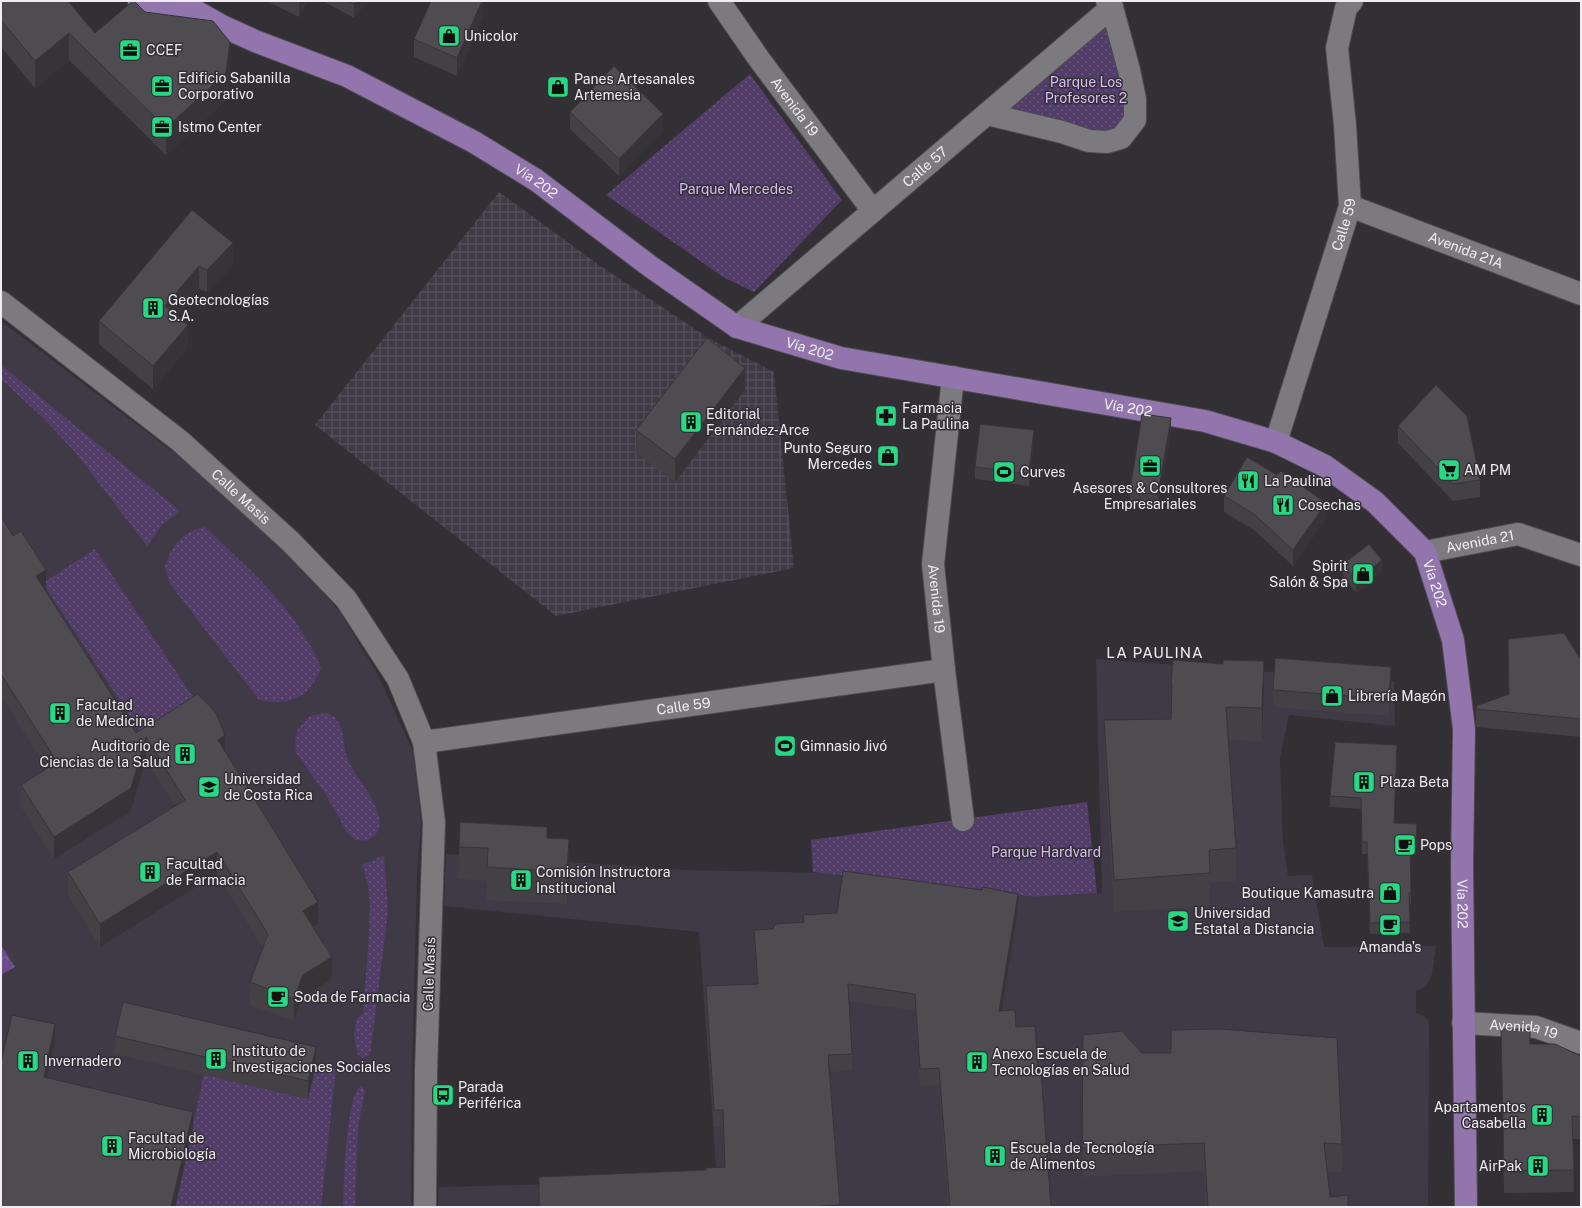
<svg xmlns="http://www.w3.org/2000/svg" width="1582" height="1208" viewBox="0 0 1582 1208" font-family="'Public Sans',sans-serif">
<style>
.built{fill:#3f3a45}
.industrial{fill:url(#industrial-grid)}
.grass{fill:url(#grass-dots)}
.forest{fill:url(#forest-crowns)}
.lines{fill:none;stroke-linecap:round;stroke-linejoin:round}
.minor-casing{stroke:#4d4a50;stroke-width:24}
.major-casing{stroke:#4d4a50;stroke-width:24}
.minor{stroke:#7c797f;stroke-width:22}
.major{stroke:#9175ac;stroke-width:22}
.wall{fill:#434046}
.shaded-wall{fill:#373439}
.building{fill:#4e4b51;stroke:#373439}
.labels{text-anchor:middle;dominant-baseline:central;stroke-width:3;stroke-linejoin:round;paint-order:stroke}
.poi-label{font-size:14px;fill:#efedf1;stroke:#322f35;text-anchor:start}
.park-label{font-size:14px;fill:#d8bdf6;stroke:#322f35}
.street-label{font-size:14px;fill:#efedf1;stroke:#322f35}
.neighbourhood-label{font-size:15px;letter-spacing:1px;fill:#efedf1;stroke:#322f35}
</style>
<defs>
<pattern id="industrial-grid" width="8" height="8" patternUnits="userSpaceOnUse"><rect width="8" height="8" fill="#3f3a45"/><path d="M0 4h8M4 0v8" fill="none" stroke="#5b5760"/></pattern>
<pattern id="grass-dots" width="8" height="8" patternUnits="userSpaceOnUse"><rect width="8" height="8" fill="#523c68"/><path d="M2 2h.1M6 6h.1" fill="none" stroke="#6b587e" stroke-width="1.8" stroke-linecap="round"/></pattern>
<pattern id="forest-crowns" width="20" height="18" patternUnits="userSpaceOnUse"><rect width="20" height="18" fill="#6c4b8d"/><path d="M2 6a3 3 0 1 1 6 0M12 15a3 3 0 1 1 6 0" fill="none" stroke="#81659e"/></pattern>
</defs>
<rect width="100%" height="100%" fill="#322f35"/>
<g class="built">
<polygon points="1,321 177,455 284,547 340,612 377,673 413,751 421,822 417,878 412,1072 411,1207 1,1207"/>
<polygon points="1096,659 1394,681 1395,726 1289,715 1280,759 1283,842 1288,876 1312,875 1324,947 1436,946 1432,974 1426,986 1416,991 1416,1013 1425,1016 1429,1021 1428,1207 438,1207 439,1187 717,1180 699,932 444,906 446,854 688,870 825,873 1035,897 1102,893"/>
</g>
<polygon class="industrial" points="499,192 599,265 710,339 774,372 794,568 556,616 315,425"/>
<g class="grass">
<polygon points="1112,7 1135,99 1121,138 987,114"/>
<polygon points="750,74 842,200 754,292 723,277 606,195"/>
<polygon points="1,365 180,511 161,526 147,546 75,452 44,419 1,379"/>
<path d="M205 527C248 568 299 611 321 668 309 699 290 706 259 700L170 584 165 567C172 545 181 532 205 527Z"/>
<polygon points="95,549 197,703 144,738 43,583"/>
<path d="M326 713C345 718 342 741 347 757 354 779 403 825 366 841L355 840 347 832 325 793 296 753 295 739 298 729 310 716Z"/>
<polygon points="1087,802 1097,893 1035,897 813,872 811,840"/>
<polygon points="384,855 388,911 371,1049 369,1056 363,1058 358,1055 354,1037 356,1019 363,1014 369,934 370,904 368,886 362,864 369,862"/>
<polygon points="316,1065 336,1068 321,1207 175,1207 204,1074 308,1099"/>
<path d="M361 1086 365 1090 358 1127 355 1207H343C344 1188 346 1092 361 1086Z"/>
</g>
<polygon class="forest" points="1,945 15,967 1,975"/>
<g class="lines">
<g class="minor-casing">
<g id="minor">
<path id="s1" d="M719 1 759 59 873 211"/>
<polyline points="987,114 1062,132 1089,141 1107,142 1121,138 1135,120 1135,99 1129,70 1112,7 1107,1"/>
<path id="s2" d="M1350 206 1581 294"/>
<path id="s3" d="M1 302 180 441 291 542 346 599 398 679 424 742 434 822 426 1072 425 1207"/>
<path id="s4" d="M737 327 1112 7"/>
<path id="s5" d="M953 377 933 564 944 670 963 820"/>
<path id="s6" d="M1276 442 1350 206 1345 125 1337 48 1346 8 1352 1"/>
<path id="s7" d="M1425 552 1518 534 1581 555"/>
<path id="s8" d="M424 742 944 670"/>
<path id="s9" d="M1463 1023 1536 1027 1581 1043"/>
</g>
</g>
<g class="major-casing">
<g id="major">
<polyline points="139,1 171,16 198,21"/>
<path id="s10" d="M178 1 222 26 255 41 347 76 474 142 536 180 651 267 737 327 841 358 1205 421 1276 442 1325 466 1375 502 1425 552 1453 640 1464 729 1462 865 1466 1207"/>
</g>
</g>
<use href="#minor" class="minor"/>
<use href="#major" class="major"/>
</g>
<g class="wall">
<polygon points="1,1 95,33 145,12 230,68 226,100 166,155 69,60 35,88 1,47"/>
<polygon points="267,1 307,1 299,17"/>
<polygon points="323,1 368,1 354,18"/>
<polygon points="483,1 483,15 457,76 414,57 414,39"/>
<polygon points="570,112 663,131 619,176 570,129"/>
<polygon points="192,210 233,266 207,292 199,289 177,315 188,347 153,389 99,344 99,321"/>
<polygon points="745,390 675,482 636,453 636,430"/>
<polygon points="1398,426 1480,480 1480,497 1453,501 1398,443"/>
<polygon points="1171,430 1158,507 1130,502 1130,490"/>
<polygon points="1034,442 1029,486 975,479 975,467"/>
<polygon points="1224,496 1326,518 1293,566 1254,530 1224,512"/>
<polygon points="1,516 46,592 136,733 225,752 318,924 313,927 332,979 303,997 294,1021 250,1005 250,982 263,948 217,874 100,947 68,895 68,872 175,806 146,760 131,811 54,859 21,807 21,785 47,769 1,696"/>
<polygon points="1343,564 1382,572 1356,593 1343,576"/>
<polygon points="1508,639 1581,660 1581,737 1476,727 1476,706 1509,695"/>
<polygon points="1171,684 1264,694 1262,741 1228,740 1236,848 1236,881 1210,883 1210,906 1114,912 1104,753 1104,720 1171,719"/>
<polygon points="1391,685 1389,716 1273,707 1273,690"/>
<polygon points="1397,756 1394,823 1417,824 1416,855 1410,855 1411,904 1409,904 1410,933 1370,934 1367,854 1362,854 1361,809 1330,807 1330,796"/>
<polygon points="547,838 569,871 567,904 487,900 487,881 459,879 459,847"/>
<polygon points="1018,911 1002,1011 1016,1027 1038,1071 1051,1207 948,1207 939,1085 920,1086 915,1011 849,1001 852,1054 852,1071 830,1072 840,1207 539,1207 706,1170 724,1167 723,1127 714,1127 706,1003 706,986 757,984 754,947 754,930 773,929 803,922 803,915"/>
<polygon points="1501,1029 1530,1044 1581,1056 1581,1139 1573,1139 1574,1192 1504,1193"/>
<polygon points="1083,1035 1142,1053 1342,1144 1342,1172 1327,1172 1330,1197 1348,1207 1206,1207 1204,1171 1082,1177"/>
<polygon points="115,1036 316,1065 308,1099 115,1054"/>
</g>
<g class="shaded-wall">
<polygon points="300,1 307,1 299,17 299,3"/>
<polygon points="357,1 368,1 354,18 354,4"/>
<polygon points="482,1 483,1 483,15 457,76 457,58"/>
<polygon points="69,33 69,60 35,88 35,61"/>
<polygon points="230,42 230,68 226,100 166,155 166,128"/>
<polygon points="663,114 663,131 619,176 619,159"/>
<polygon points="233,243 233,266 207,292 207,270"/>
<polygon points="199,266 199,289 165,329 165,306"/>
<polygon points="188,325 188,347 153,389 153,366"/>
<polygon points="745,368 745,390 675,482 675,459"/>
<polygon points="1171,418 1171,430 1158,507 1158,495"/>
<polygon points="1034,430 1034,442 1029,486 1029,474"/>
<polygon points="1326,503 1326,518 1293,566 1293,550"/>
<polygon points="1382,560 1382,572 1356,593 1356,581"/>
<polygon points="46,570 46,592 36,576"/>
<polygon points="1264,661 1264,694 1262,741 1262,708"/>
<polygon points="1391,667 1391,685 1389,716 1389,699"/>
<polygon points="225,735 225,758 218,740"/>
<polygon points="146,737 146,760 131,811 54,859 54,837"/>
<polygon points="1397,745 1397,756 1394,834 1394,823"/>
<polygon points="569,839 569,871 567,904 567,872"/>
<polygon points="217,852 217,874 100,947 100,924"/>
<polygon points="1018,894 1018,911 999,1028 999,1011"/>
<polygon points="318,902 318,924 303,933 303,911"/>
<polygon points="332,957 332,979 303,997 294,1021 294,999 303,975"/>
<polygon points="55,1024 55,1041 44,1094 44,1077"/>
<polygon points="316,1047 316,1065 308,1099 308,1081"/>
<polygon points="193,1112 193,1129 175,1207 171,1207"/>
</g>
<g class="building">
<polygon points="1,1 68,1 95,33 133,1 134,1 145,12 213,21 230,42 226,73 166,128 69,33 35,61 1,20"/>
<polygon points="348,1 357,1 354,4"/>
<polygon points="431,1 482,1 457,58 414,39"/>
<polygon points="614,66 663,114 619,159 570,112"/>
<polygon points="192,210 233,243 207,270 199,266 165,306 188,325 153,366 99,321"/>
<polygon points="707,338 745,368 675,459 636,430"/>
<polygon points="1436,385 1467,416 1480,480 1453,484 1398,426"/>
<polygon points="1142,414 1171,418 1158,495 1130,490"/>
<polygon points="980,424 1034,430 1029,474 975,467"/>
<polygon points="1247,457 1277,475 1281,471 1326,503 1293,550 1254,514 1224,496"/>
<polygon points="1,516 13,536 21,531 46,570 36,576 136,733 198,694 216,713 225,735 218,740 318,902 303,911 332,957 303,975 294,999 250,982 268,934 217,852 100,924 68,872 185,800 146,737 131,788 54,837 21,785 57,762 1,674"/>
<polygon points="1369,544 1382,560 1356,581 1343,564"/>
<polygon points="1564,633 1581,660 1581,719 1476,709 1476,706 1509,694 1508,639"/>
<polygon points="1275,658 1391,667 1389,699 1273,690"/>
<polygon points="1173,660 1223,664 1223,660 1264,661 1262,708 1226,707 1236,848 1209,850 1210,873 1114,880 1104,720 1171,719 1172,684 1171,684"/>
<polygon points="1335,742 1397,745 1394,823 1417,824 1416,844 1410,843 1411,893 1409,893 1410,922 1370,923 1367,842 1362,842 1361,798 1330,796"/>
<polygon points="460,822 547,827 547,838 569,839 567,872 487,867 488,848 459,847"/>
<polygon points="843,871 982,890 983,887 1018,894 999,1011 1015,1010 1016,1027 1035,1026 1038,1071 1041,1071 1051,1207 950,1207 939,1068 920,1069 915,994 848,984 852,1054 828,1055 840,1205 808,1207 539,1207 539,1177 706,1170 706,1168 725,1167 723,1110 714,1110 706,986 758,984 754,930 773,929 776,924 804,922 803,915 837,913"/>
<polygon points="123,1002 316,1047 308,1081 115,1036"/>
<polygon points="12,1015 55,1024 44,1077 193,1112 171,1207 1,1207 1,1062"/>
<polygon points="1219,1029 1337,1038 1342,1144 1324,1143 1330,1197 1348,1195 1348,1207 1208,1207 1204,1143 1082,1148 1083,1035 1122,1031 1142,1053 1171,1053 1171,1030"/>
<polygon points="1501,1029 1530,1029 1530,1044 1555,1044 1581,1056 1581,1117 1572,1116 1574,1170 1504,1171"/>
</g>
<defs>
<g id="shop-square" transform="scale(1.15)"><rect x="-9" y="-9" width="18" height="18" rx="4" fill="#27d885" stroke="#322f35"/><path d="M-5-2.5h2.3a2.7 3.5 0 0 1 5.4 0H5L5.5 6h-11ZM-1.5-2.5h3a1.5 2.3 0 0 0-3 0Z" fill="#111"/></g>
<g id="office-square" transform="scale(1.15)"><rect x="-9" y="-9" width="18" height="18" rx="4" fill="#27d885" stroke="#322f35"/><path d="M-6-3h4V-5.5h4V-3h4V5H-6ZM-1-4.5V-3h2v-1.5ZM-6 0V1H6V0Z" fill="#111"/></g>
<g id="building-square" transform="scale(1.15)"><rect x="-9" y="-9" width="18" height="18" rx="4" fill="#27d885" stroke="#322f35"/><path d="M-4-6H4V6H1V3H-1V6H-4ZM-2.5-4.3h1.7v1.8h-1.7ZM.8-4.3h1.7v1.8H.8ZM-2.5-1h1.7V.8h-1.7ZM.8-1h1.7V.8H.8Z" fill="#111"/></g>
<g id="pharmacy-square" transform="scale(1.15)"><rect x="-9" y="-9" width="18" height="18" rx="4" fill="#27d885" stroke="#322f35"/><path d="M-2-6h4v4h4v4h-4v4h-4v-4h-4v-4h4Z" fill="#111"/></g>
<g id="supermarket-square" transform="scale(1.15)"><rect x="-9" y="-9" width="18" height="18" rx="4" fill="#27d885" stroke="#322f35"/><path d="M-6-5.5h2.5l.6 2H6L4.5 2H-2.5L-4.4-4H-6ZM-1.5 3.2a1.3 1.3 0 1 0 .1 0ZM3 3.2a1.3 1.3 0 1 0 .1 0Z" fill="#111"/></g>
<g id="stadium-square" transform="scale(1.15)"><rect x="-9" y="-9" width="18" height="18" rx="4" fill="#27d885" stroke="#322f35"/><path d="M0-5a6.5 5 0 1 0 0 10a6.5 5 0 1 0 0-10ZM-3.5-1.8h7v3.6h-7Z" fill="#111"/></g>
<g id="restaurant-square" transform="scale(1.15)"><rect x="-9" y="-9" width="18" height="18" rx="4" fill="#27d885" stroke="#322f35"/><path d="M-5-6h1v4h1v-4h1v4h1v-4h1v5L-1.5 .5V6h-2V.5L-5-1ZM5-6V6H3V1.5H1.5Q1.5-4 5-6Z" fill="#111"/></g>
<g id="university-square" transform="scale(1.15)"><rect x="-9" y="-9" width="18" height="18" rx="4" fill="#27d885" stroke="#322f35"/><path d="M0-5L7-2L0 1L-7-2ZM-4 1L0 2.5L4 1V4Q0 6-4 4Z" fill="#111"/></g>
<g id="cafe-square" transform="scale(1.15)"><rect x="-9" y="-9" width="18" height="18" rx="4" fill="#27d885" stroke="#322f35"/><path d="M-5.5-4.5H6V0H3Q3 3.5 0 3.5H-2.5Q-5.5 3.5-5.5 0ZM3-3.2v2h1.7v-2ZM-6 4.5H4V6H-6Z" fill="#111"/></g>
<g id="bus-square" transform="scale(1.15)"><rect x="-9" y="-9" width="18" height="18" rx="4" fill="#27d885" stroke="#322f35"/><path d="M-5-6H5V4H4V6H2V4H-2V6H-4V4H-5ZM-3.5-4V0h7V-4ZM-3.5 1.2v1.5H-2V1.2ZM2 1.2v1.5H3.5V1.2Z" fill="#111"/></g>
</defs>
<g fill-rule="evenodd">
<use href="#shop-square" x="449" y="36"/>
<use href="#office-square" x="130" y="50"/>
<use href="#office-square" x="162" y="86"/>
<use href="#shop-square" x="558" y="87"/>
<use href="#office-square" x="162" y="127"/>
<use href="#building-square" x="153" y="308"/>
<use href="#pharmacy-square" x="886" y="416"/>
<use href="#building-square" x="691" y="422"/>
<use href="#shop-square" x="888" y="456"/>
<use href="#office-square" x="1150" y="466"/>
<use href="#supermarket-square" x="1449" y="470"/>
<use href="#stadium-square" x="1004" y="472"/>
<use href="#restaurant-square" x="1248" y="481"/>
<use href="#restaurant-square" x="1283" y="505"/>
<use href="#shop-square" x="1363" y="574"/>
<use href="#shop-square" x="1332" y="696"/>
<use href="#building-square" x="60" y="713"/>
<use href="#stadium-square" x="785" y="746"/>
<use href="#building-square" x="185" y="754"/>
<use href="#building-square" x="1364" y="782"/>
<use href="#university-square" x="209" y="787"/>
<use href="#cafe-square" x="1405" y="845"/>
<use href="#building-square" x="150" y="872"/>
<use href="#building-square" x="521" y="880"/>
<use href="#shop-square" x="1390" y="893"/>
<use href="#university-square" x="1178" y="921"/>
<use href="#cafe-square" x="1390" y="925"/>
<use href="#cafe-square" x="278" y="997"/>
<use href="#building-square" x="216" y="1059"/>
<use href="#building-square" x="28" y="1061"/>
<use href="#building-square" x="977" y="1062"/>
<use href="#bus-square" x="443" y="1095"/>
<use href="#building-square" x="1542" y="1115"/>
<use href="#building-square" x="112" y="1146"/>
<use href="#building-square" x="995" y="1156"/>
<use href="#building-square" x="1538" y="1166"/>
</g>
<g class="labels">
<g class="poi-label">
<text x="464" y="36">Unicolor</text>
<text x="146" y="50">CCEF</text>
<text x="178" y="78">Edificio Sabanilla<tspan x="178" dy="16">Corporativo</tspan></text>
<text x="574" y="79">Panes Artesanales<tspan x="574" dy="16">Artemesia</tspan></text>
<text x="178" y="127">Istmo Center</text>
<text x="168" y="300">Geotecnologías<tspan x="168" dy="16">S.A.</tspan></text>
<text x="902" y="408">Farmacia<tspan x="902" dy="16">La Paulina</tspan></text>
<text x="706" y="414">Editorial<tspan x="706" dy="16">Fernández-Arce</tspan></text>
<text x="872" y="448" text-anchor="end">Punto Seguro<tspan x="872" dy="16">Mercedes</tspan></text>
<text x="1464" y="470">AM PM</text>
<text x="1020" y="472">Curves</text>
<text x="1264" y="481">La Paulina</text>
<text x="1150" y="488" text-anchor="middle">Asesores &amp; Consultores<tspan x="1150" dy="16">Empresariales</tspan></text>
<text x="1298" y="505">Cosechas</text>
<text x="1348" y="566" text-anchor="end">Spirit<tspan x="1348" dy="16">Salón &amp; Spa</tspan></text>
<text x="1348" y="696">Librería Magón</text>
<text x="76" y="705">Facultad<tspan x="76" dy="16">de Medicina</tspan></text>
<text x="170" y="746" text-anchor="end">Auditorio de<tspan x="170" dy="16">Ciencias de la Salud</tspan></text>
<text x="800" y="746">Gimnasio Jivó</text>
<text x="224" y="779">Universidad<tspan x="224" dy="16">de Costa Rica</tspan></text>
<text x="1380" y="782">Plaza Beta</text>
<text x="1420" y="845">Pops</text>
<text x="166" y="864">Facultad<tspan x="166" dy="16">de Farmacia</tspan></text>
<text x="536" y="872">Comisión Instructora<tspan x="536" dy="16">Institucional</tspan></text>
<text x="1374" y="893" text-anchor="end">Boutique Kamasutra</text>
<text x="1194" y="913">Universidad<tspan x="1194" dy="16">Estatal a Distancia</tspan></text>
<text x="1390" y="947" text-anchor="middle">Amanda's</text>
<text x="294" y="997">Soda de Farmacia</text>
<text x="232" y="1051">Instituto de<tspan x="232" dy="16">Investigaciones Sociales</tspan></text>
<text x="992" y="1054">Anexo Escuela de<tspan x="992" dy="16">Tecnologías en Salud</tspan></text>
<text x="44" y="1061">Invernadero</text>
<text x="458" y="1087">Parada<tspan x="458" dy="16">Periférica</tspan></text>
<text x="1526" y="1107" text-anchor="end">Apartamentos<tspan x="1526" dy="16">Casabella</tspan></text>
<text x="128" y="1138">Facultad de<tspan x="128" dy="16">Microbiología</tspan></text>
<text x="1010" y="1148">Escuela de Tecnología<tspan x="1010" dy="16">de Alimentos</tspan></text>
<text x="1522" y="1166" text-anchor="end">AirPak</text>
</g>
<g class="park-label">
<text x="1086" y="82">Parque Los<tspan x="1086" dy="16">Profesores 2</tspan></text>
<text x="736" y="189">Parque Mercedes</text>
<text x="1046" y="852">Parque Hardvard</text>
</g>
<g class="street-label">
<text stroke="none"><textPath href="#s1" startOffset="130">Avenida 19</textPath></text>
<text stroke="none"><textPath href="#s4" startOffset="247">Calle 57</textPath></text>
<text stroke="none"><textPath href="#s10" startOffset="402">Vía 202</textPath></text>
<text stroke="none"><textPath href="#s6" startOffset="228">Calle 59</textPath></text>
<text stroke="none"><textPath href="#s2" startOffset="124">Avenida 21A</textPath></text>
<text stroke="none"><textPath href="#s10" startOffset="726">Vía 202</textPath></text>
<text stroke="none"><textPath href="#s10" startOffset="1050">Vía 202</textPath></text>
<text stroke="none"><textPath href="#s3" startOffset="309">Calle Masis</textPath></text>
<text stroke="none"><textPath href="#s7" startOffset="56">Avenida 21</textPath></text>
<text stroke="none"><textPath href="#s10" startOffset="1422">Vía 202</textPath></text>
<text stroke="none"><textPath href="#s5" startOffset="223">Avenida 19</textPath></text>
<text stroke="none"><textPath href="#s8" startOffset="262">Calle 59</textPath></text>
<text stroke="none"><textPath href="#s10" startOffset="1746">Vía 202</textPath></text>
<text transform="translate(429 974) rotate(-88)">Calle Masís</text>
<text stroke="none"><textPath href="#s9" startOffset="61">Avenida 19</textPath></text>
</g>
<g class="neighbourhood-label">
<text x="1155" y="652">LA PAULINA</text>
</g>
</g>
<rect width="1582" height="1208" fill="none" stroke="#efedf1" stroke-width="4"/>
</svg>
